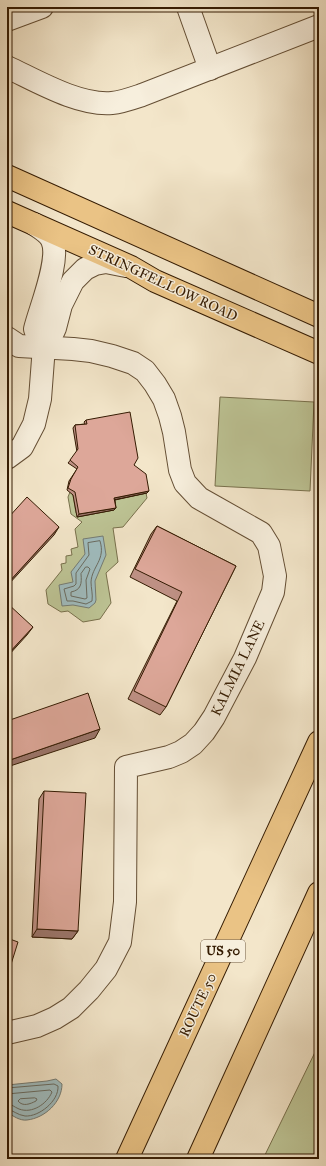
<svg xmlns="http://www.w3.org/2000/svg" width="326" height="1166" viewBox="0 0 326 1166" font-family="'IM FELL Great Primer',serif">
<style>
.green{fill:#bdc495;stroke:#78704c}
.water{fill:#a0bdc0;stroke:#757c74}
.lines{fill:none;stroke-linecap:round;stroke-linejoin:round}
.shore{stroke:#6a6c61;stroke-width:1}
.minor-casing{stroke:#644e34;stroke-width:24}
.major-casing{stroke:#341b02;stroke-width:24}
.highway-casing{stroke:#341b02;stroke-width:24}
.minor{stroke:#f7efdd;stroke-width:22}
.major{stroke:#eac385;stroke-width:22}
.highway{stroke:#eac385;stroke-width:22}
.wall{fill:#be9084;stroke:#341b02}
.shaded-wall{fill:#9b756b;stroke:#341b02}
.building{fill:#dda799;stroke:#341b02}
.labels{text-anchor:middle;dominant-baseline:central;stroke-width:3;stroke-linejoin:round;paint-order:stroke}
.shield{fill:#f7efdd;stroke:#6e5b44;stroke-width:1}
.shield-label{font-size:13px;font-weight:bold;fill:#341b02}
.street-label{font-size:14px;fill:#341b02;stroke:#f7efdd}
</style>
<rect width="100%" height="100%" fill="#f3e6ca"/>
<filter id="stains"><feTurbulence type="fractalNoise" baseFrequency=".005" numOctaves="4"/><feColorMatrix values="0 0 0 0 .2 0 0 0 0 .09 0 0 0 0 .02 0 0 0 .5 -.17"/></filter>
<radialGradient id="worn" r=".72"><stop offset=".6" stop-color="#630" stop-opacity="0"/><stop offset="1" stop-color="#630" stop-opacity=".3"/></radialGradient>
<g class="green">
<polygon points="220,397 314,402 310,491 215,486"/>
<polygon points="70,492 73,495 76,513 80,516 113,500 146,493 147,498 123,527 113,528 118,562 106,573 111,603 100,619 83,622 68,611 61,612 48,604 46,590 62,570 61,564 66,563 66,556 72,555 71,549 78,547 75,529 82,522 71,514 68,497"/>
<polygon points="319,1044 319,1159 263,1159"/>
</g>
<g class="water">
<polygon points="103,536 106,555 95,581 96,600 95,603 89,608 73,605 62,606 59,585 73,582 71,572 85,554 83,539"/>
<path d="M56 1079 62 1084C62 1102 45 1118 27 1120 20 1121 13 1116 7 1112V1085L47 1081Z"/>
</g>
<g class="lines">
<g class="shore">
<path d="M100 541C106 560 92 566 91 582 91 588 93 594 92 601L86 604 73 601H67L64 589 74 586 76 584V573L89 555 88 543Z"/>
<path d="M86 567H88L90 569 86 580 87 598 85 599 71 596V592C81 590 82 584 81 574Z"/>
<path d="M7 1088 54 1084 58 1086C59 1101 39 1117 25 1116 17 1115 13 1110 7 1109"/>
<path d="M7 1094 50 1090 52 1092C47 1104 32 1114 19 1109 14 1107 12 1104 7 1104"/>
<path d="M35 1098 37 1099 36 1101C30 1104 23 1107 18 1101L20 1099Z"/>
</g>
<g class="minor-casing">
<g id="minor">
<polyline points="188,7 210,69"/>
<polyline points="7,20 42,7"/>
<path d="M7 67C37 81 79 106 112 103 122 102 133 98 142 95L319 26"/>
<path d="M34 224C40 228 49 233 52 240 61 259 40 308 35 329L38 338 44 346"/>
<polyline points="7,338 19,346 73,349 91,351 112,356 133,363 145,371 155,384 164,399 170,416 174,432 180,470 185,483 199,498 261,533 269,546 275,576 273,592 245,658 214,717 204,732 193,744 181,752 169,757 126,767 125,902 120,942 106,969 89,990 71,1008 55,1018 37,1026 7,1033"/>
<polyline points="7,458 22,447 34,424 40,399 44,346 50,339 55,328 61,305 73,281 85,269 95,264 106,262 126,266"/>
</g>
</g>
<g class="major-casing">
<g id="major">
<polyline points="7,176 319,316"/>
<polyline points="7,212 131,267 155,281 319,353"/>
</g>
</g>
<g class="highway-casing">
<g id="highway">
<polyline points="127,1159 319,742"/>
<polyline points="198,1159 319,893"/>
</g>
</g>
<use href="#minor" class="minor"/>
<use href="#major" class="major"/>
<use href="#highway" class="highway"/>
</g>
<g class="wall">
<polygon points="86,420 134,465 147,493 115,500 116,508 114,510 77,517 73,495 67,490 69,481 77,469 68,463 77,452 73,428 75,425 85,424 84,422"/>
<polygon points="157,526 236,566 166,707 160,715 128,699 177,601 130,577 151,534"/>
<polygon points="44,791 78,931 72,939 32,937 39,799"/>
</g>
<g class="shaded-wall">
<polygon points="149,491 147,493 113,500 114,498"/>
<polygon points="116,508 114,510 77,517 79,514"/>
<polygon points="59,527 54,535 7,586 7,584"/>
<polygon points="33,627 27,635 7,657 7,655"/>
<polygon points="100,729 95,738 7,767 7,761"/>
<polygon points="37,929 78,931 72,939 32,937"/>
</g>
<g class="building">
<polygon points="130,412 138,458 134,465 146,474 149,491 114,498 116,508 79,514 75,492 68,488 71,479 78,467 70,460 78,449 75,425 87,424 86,420"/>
<polygon points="27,497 59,527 7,584 7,519"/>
<polygon points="157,526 236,566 166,707 134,691 182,592 135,569"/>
<polygon points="7,603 33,627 7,655"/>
<polygon points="88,693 100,729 7,761 7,721"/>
<polygon points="44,791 86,793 78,931 37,929"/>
<polygon points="7,938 18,942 8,974 7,974"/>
</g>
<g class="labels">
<rect class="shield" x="201" y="940" width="44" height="22" rx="3"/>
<g class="shield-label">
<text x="223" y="951">US 50</text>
</g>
<g class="street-label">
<text transform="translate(163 283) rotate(25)">STRINGFELLOW ROAD</text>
<text transform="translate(238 668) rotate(-64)">KALMIA LANE</text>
<text transform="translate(198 1005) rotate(-65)">ROUTE 50</text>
</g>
</g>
<rect width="326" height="1166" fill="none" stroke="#f3e6ca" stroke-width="24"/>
<rect x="8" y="8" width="310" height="1150" fill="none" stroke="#341b02" stroke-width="2"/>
<rect x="12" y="12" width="302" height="1142" fill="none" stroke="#341b02"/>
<rect width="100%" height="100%" filter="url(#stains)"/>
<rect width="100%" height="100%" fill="url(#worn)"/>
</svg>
